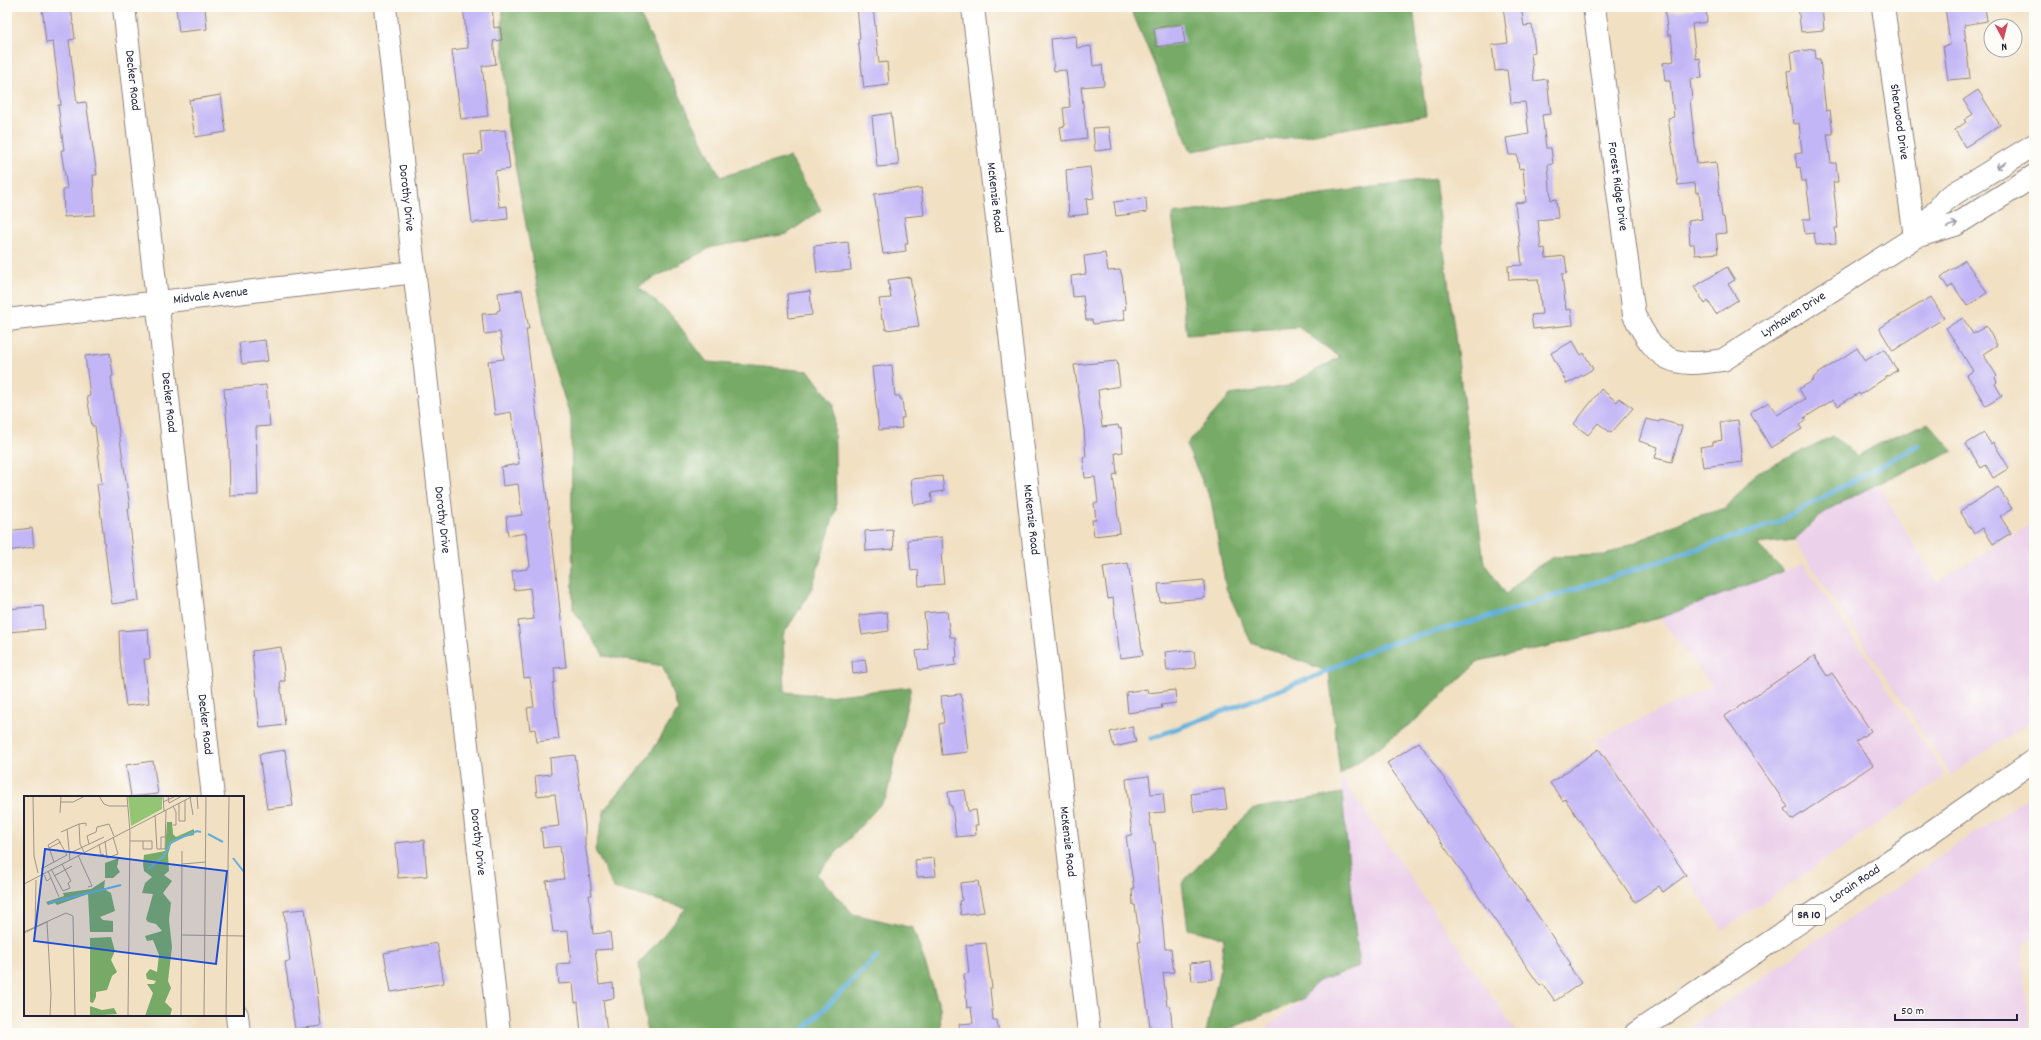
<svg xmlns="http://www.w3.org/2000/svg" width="2041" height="1040" viewBox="0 0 2041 1040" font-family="Dekko,sans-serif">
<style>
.built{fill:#ecd1ea}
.forest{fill:#7a6;stroke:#4c6650}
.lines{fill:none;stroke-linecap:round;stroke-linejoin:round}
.stream{stroke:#61afdb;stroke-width:5}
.building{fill:#c2b6f6}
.minor-casing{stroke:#8a817e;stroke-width:24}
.major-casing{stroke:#8a817e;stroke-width:24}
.minor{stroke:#fff;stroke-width:22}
.major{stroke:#fff;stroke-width:22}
.oneway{stroke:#9c9ca7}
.labels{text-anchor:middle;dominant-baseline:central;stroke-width:3.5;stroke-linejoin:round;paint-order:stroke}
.shield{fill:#fdfcf7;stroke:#646373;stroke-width:1}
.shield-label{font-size:12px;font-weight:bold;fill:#22223b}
.street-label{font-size:13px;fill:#22223b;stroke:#fdfcf7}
.inset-river{fill:none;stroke:#61afdb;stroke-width:2}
.inset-road{fill:none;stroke:#9e948c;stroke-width:1}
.view{fill:#1d4ed8;fill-opacity:0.15;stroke:#1d4ed8;stroke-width:2}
.inset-edge{fill:none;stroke:#22223b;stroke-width:2}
</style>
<rect width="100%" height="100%" fill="#fdfcf7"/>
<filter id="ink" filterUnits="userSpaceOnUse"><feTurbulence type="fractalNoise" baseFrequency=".025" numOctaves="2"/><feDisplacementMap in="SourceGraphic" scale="8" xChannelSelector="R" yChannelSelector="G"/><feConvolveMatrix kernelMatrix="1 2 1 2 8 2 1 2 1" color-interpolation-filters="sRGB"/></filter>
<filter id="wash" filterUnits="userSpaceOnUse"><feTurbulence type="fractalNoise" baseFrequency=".012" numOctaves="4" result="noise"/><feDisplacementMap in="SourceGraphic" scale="16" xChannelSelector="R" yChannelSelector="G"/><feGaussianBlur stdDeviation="0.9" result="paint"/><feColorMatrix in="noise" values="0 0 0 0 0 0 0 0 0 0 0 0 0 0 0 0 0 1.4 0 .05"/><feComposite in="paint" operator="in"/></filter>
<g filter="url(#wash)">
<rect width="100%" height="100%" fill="#f1e0c2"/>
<g class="built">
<polygon points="1877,484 1937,582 2034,522 2034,719 1951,775 1794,540 1827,510"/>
<polygon points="1804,564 1944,773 1941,780 1723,930 1595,740 1712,686 1660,618"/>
<polygon points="1340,775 1517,1033 1260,1033 1303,999 1316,982 1359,967"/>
<polygon points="2034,793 2034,938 2024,943 2023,962 2030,1033 1681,1033"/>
</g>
<g class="forest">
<polygon points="503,7 639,7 640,15 720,177 790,157 821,210 787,234 712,247 638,286 671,315 707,362 809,371 834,405 836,509 811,591 783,635 785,692 827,696 911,687 886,798 817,874 853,914 913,928 940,1007 941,1033 647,1033 639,964 686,908 614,888 595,850 605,809 647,759 678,710 663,666 604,656 573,609 571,418 550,355 508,127 502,27"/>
<polygon points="1132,7 1413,7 1426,115 1308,135 1191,151 1131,9"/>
<polygon points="1435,179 1484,563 1506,594 1532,570 1554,557 1606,555 1688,519 1726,508 1756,473 1833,436 1857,456 1882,442 1928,423 1953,451 1877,484 1827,510 1794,540 1757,544 1784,571 1660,618 1544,647 1479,661 1417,719 1340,775 1329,672 1251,642 1226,588 1211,500 1186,445 1230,395 1288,386 1340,357 1298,327 1187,335 1172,214"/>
<polygon points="1342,793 1359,967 1316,982 1303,999 1219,1033 1206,1033 1220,969 1224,938 1188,929 1182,883 1252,809"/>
</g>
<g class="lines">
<g class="stream">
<polyline points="1152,738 1316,676 1375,648 1503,613 1776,523 1918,445"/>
<polyline points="800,1033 877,956"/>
</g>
</g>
<g id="blocks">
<g class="building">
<polygon points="42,7 71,7 75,39 69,40 77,103 86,102 97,175 93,175 95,215 64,217 63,189 67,188 61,150 64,150 58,105 61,105 53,42 46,43"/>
<polygon points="176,7 205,7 207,29 179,32"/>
<polygon points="463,7 492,7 494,28 500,27 502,40 493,41 496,64 482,66 488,116 461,119 452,50 468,48"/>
<polygon points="857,7 873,7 879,63 887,62 889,85 864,88 858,39 860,39"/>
<polygon points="1503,7 1521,7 1524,26 1532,25 1535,52 1531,53 1534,81 1547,79 1551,114 1542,115 1546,148 1551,148 1553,164 1548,165 1551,200 1556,199 1558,218 1538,220 1541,249 1545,248 1546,258 1565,256 1567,273 1562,274 1566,310 1571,309 1573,325 1533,329 1531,315 1542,314 1538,279 1509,280 1508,266 1522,265 1515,203 1526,202 1523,168 1519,169 1517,155 1509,155 1506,138 1529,134 1525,102 1511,103 1507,70 1495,71 1492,45 1508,43"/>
<polygon points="1798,7 1822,7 1824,30 1801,32"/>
<polygon points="1945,7 1985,7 1987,21 1964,25 1970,78 1948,80 1943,46 1950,45"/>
<polygon points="1706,8 1707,22 1692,24 1696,59 1700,58 1702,78 1690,79 1692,99 1690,100 1697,164 1716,162 1722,217 1724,217 1726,233 1716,234 1718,253 1695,255 1694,244 1690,244 1688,221 1702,219 1699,192 1696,193 1695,183 1678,185 1668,118 1674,117 1670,81 1665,81 1663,63 1674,61 1671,35 1668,35 1665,12"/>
<polygon points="1182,24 1185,43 1156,47 1154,28"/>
<polygon points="1076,36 1077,48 1091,46 1093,66 1102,65 1104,85 1081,87 1087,138 1062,141 1060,127 1065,126 1063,108 1070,107 1066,70 1054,71 1051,39"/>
<polygon points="1815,49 1816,59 1820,59 1826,111 1830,110 1833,134 1827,134 1831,163 1836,163 1838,182 1833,182 1838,228 1835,228 1836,243 1816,245 1814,233 1805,234 1803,219 1811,219 1806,181 1802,181 1800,167 1797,168 1795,154 1802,153 1799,123 1793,124 1787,71 1793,70 1791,52"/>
<polygon points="1978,90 2000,125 1965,147 1955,130 1966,122 1964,120 1973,114 1963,100"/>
<polygon points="221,95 226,132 195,137 189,100"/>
<polygon points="891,113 895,148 897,148 899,165 877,167 872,116"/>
<polygon points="1109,127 1112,149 1095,151 1093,128"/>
<polygon points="505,130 510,169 495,171 499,207 507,206 508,219 472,223 464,155 480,154 479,152 482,151 480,132"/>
<polygon points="1090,167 1094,198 1086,199 1088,214 1069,216 1066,170"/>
<polygon points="921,188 924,215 904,217 908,244 905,244 906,251 883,254 874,194"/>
<polygon points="1146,198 1147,212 1116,216 1114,202"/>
<polygon points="848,242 851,270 817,273 814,246"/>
<polygon points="1105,253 1108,271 1120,270 1122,276 1126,309 1123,310 1125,320 1093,324 1092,320 1086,320 1083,296 1073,297 1071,276 1086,274 1084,256"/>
<polygon points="1965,260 1987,293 1967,306 1953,285 1948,288 1941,277"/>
<polygon points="1727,267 1735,280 1728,284 1738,300 1716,314 1708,301 1705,304 1694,287"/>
<polygon points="910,277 919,326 886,330 884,319 882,320 879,299 891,298 888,280"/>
<polygon points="522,290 529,329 526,329 555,563 566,667 554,668 555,682 553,683 553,690 559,739 537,742 535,729 530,730 527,708 534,707 530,677 524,678 518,621 534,619 530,588 514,590 512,571 527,569 527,567 530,566 526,533 508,536 506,517 522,515 518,484 503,486 501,467 519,464 511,412 495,415 488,361 504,359 500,332 484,334 482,314 497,313 497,311 500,310 498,293"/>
<polygon points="810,291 812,315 789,318 787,294"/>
<polygon points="1931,297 1944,318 1893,351 1879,328"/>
<polygon points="1963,318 1973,334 1986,326 1997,345 1983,354 1997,376 1995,378 1997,382 1995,384 2002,396 1986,406 1967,375 1973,371 1946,328"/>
<polygon points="265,340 268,361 242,364 239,343"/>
<polygon points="1573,341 1581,355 1584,353 1593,369 1567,384 1551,353"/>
<polygon points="1857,348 1865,361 1884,349 1897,370 1860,395 1859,393 1838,406 1833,400 1804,418 1806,420 1799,425 1802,429 1771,448 1750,413 1769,402 1777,415 1805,399 1799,389 1814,380 1813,378 1818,374"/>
<polygon points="110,353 113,376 111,377 130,508 128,508 139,600 112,604 97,484 102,484 95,426 92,426 87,396 90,396 85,356"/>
<polygon points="1117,361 1120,386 1098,390 1102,427 1118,425 1119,429 1121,428 1123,452 1115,453 1117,474 1113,475 1120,533 1094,536 1092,520 1096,520 1094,503 1098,503 1095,477 1085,478 1083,457 1086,457 1084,429 1074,365"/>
<polygon points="892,365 895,396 900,396 900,399 902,399 904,418 901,418 902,428 879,430 872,367"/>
<polygon points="266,385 270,426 256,427 258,495 230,496 229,448 224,389"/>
<polygon points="1601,389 1617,402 1619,398 1633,408 1611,433 1598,423 1588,435 1574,424"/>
<polygon points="1646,419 1659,422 1660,420 1682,426 1672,462 1655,458 1658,447 1639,441"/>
<polygon points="1738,420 1743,462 1703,467 1700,447 1713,445 1713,442 1722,440 1720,422"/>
<polygon points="1984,433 1991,444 1993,442 2009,468 1993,478 1986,465 1981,468 1966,444"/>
<polygon points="942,476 944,491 931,493 932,502 914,505 911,479"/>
<polygon points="1998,487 2012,509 2000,516 2011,533 1993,544 1983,528 1974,534 1960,511"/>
<polygon points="32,528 34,547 7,551 7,531"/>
<polygon points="892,529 894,549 866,551 865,531"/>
<polygon points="942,537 943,554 941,554 944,584 919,586 918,570 911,571 908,540"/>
<polygon points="1128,563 1143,655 1120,658 1113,598 1108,599 1103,567"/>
<polygon points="1204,580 1205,598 1160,602 1158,584"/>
<polygon points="43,606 45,629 7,632 7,609"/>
<polygon points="947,611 950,637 955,637 957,657 955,657 956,665 919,670 916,651 928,649 924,613"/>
<polygon points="887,612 889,631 862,635 859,615"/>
<polygon points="148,629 150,659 144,659 149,703 126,706 120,660 119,631"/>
<polygon points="281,647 285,681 280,681 285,725 260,728 252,651"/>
<polygon points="1184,650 1184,652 1194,651 1196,668 1167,671 1165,652"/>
<polygon points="1814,656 1827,676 1832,673 1871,731 1856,741 1873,765 1792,820 1785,809 1788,807 1725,716"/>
<polygon points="865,659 867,672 853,674 852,661"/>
<polygon points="1147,689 1148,693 1175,690 1176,703 1161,705 1162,708 1128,713 1126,692"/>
<polygon points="961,694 968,752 942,755 939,724 944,723 941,696"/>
<polygon points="1132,726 1136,742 1114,747 1110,732"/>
<polygon points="1419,742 1571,964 1569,966 1581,983 1555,1001 1543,984 1540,986 1387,763"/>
<polygon points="1599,749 1686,875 1663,892 1659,886 1635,902 1565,799 1563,801 1550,783"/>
<polygon points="285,750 293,806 267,809 259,754"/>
<polygon points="575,755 585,825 585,843 592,895 589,895 593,934 610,932 612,949 595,950 599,985 613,983 614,998 603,1000 607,1033 581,1033 578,1002 575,1003 573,983 559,984 557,964 571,963 568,931 553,932 546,881 564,879 560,846 543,848 541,828 559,826 555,794 537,796 535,776 551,774 550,758"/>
<polygon points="153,761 158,794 131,797 126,765"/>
<polygon points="1149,776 1151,794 1163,793 1165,812 1149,813 1153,842 1155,842 1165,949 1171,949 1174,972 1163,973 1167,1006 1170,1006 1173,1033 1151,1033 1138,942 1140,942 1135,905 1133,905 1132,889 1134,889 1126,836 1132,835 1126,779"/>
<polygon points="1224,789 1227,809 1194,812 1191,794"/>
<polygon points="965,790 968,811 976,810 978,825 975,825 976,835 956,837 952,806 950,806 948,792"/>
<polygon points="424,840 427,876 398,878 395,843"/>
<polygon points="934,858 936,876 917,877 915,860"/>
<polygon points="978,881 984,912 961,915 959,901 962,900 960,883"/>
<polygon points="305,909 317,989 321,1026 295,1029 285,962 290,961 284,911"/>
<polygon points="437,943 444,983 391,992 384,953"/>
<polygon points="986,943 992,988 990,988 993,1020 997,1020 999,1033 960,1033 959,1024 973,1023 971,1007 967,1008 964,974 969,973 966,945"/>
<polygon points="1211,961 1213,979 1192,981 1190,963"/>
</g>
</g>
</g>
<g filter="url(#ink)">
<use href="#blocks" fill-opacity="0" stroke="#8a817e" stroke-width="1"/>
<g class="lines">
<g class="minor-casing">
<g id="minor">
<path id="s1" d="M124 7 213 797"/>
<path id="s2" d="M385 7 499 1033"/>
<path id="s3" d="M973 7 1089 1033"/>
<path id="s4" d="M1594 7 1634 315C1658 362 1671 368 1723 360L1915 237 1955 225 2034 176"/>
<path id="s5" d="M1883 7 1915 237"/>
<polyline points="1915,237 1947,198 2034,145"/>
<path id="s6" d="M7 320 415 272"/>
<polyline points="237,1015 239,1033"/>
</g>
</g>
<g class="major-casing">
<g id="major">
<path id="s7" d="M1636 1033 1897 856 2034 760"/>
</g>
</g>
<use href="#minor" class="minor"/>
<use href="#major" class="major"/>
</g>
<defs><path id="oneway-shaft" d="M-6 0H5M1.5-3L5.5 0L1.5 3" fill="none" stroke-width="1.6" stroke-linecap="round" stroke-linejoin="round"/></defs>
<g class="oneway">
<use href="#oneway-shaft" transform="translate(2001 165) rotate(149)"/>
<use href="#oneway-shaft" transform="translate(1952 225) rotate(-21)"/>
</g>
</g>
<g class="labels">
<rect class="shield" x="1793" y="905" width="32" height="20" rx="3"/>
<g class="shield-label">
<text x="1809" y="915">SR 10</text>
</g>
<g class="street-label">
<text stroke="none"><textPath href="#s1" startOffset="74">Decker Road</textPath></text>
<text stroke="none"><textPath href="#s5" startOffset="116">Sherwood Drive</textPath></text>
<text stroke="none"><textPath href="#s4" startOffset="181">Forest Ridge Drive</textPath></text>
<text stroke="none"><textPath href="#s2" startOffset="192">Dorothy Drive</textPath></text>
<text stroke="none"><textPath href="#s3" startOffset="192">McKenzie Road</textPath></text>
<text stroke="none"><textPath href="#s6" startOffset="205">Midvale Avenue</textPath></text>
<text stroke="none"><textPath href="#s4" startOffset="506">Lynhaven Drive</textPath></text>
<text stroke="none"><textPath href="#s1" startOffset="398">Decker Road</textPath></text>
<text stroke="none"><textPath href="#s2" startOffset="516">Dorothy Drive</textPath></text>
<text stroke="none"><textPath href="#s3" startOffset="516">McKenzie Road</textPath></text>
<text stroke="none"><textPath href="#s1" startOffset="722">Decker Road</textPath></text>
<text stroke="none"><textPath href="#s2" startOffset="840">Dorothy Drive</textPath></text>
<text stroke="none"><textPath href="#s3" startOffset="840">McKenzie Road</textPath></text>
<text stroke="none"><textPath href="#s7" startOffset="265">Lorain Road</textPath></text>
</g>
</g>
<g transform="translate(24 796)">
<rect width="220" height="220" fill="#f1e0c2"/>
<path d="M104 0H138V13L107 30Z" fill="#94c575"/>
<path d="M143 26H148L149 38 152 41 170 33V39L160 41 147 48 144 58 145 75 140 79 148 85 139 97 147 107 145 124 148 151 144 185 147 192 141 206 148 213 146 220H121L129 197 123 188H130L132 185 123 183 122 178 126 173 133 176 135 159 129 144 123 145 121 140 138 135 132 128 124 126 122 123 129 98 118 97 121 87 128 81 120 75 119 68 120 59 141 55ZM95 62 93 71 96 76 89 82H81V67ZM81 84 80 93 87 97 91 115 76 121 79 124 89 125V136H66L64 98 33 109 31 107 24 109 22 106 40 100 39 97 67 93ZM87 141 91 155 87 164 93 176 88 180 83 194 72 196V201L69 207 66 206V142ZM66 210 78 214 90 212 93 218 66 220Z" fill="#7a6"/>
<path class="inset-river" d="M184 38 199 46M209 62 220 76M124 73 140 60 147 46 173 35 177 36M25 107 97 89"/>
<path class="inset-road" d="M9 0 10 60 14 77M75 0 80 8 85 10H104M103 0 106 36 104 220M139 0 140 15M144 0 145 7 158 0M173 0 174 13M193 0H205L202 220M166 1 169 19M37 6H49L61 0M139 6 152 0M155 7V25H161V4M149 10 152 16V29H149M36 17 37 0M131 19 133 53H141L142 14M43 33 46 64M37 36 55 28M81 45 83 62 94 58 89 41M106 45H128V53H119V45M65 48 63 40 72 36 73 31 85 28 90 40M75 48 77 59 80 58M25 52 37 46M137 53V41H142M60 56 56 48 55 28 62 27V30M46 57 80 41M54 59 68 90 64 91M158 68 182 66M17 73 43 59 34 43 24 49 30 66M27 73 39 95 46 92 44 87 47 85 38 68M24 75 35 101M19 77 23 85 27 82M30 80 48 70M0 88 169 0M23 126 27 198 26 220M11 133 12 84M0 136 42 117 49 120 51 220M0 137 23 126M158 139 220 140M0 178V220M157 220 158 55M180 220 182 0"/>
<path class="view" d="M21 53 203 75 192 168 10 145Z"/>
<rect width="220" height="220" class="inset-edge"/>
</g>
<rect width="2041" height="1040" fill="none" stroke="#fdfcf7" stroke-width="24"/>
<g transform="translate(2003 38) rotate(173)"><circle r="19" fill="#fdfcf7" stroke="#a5a5ac"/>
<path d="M0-3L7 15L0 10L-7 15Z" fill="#d1495b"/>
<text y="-6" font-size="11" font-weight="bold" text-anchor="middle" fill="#22223b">N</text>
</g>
<path d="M1895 1014v6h122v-6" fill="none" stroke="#22223b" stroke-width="2"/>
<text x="1901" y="1014" font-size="12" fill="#22223b" stroke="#fdfcf7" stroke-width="3" paint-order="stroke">50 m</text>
</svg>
